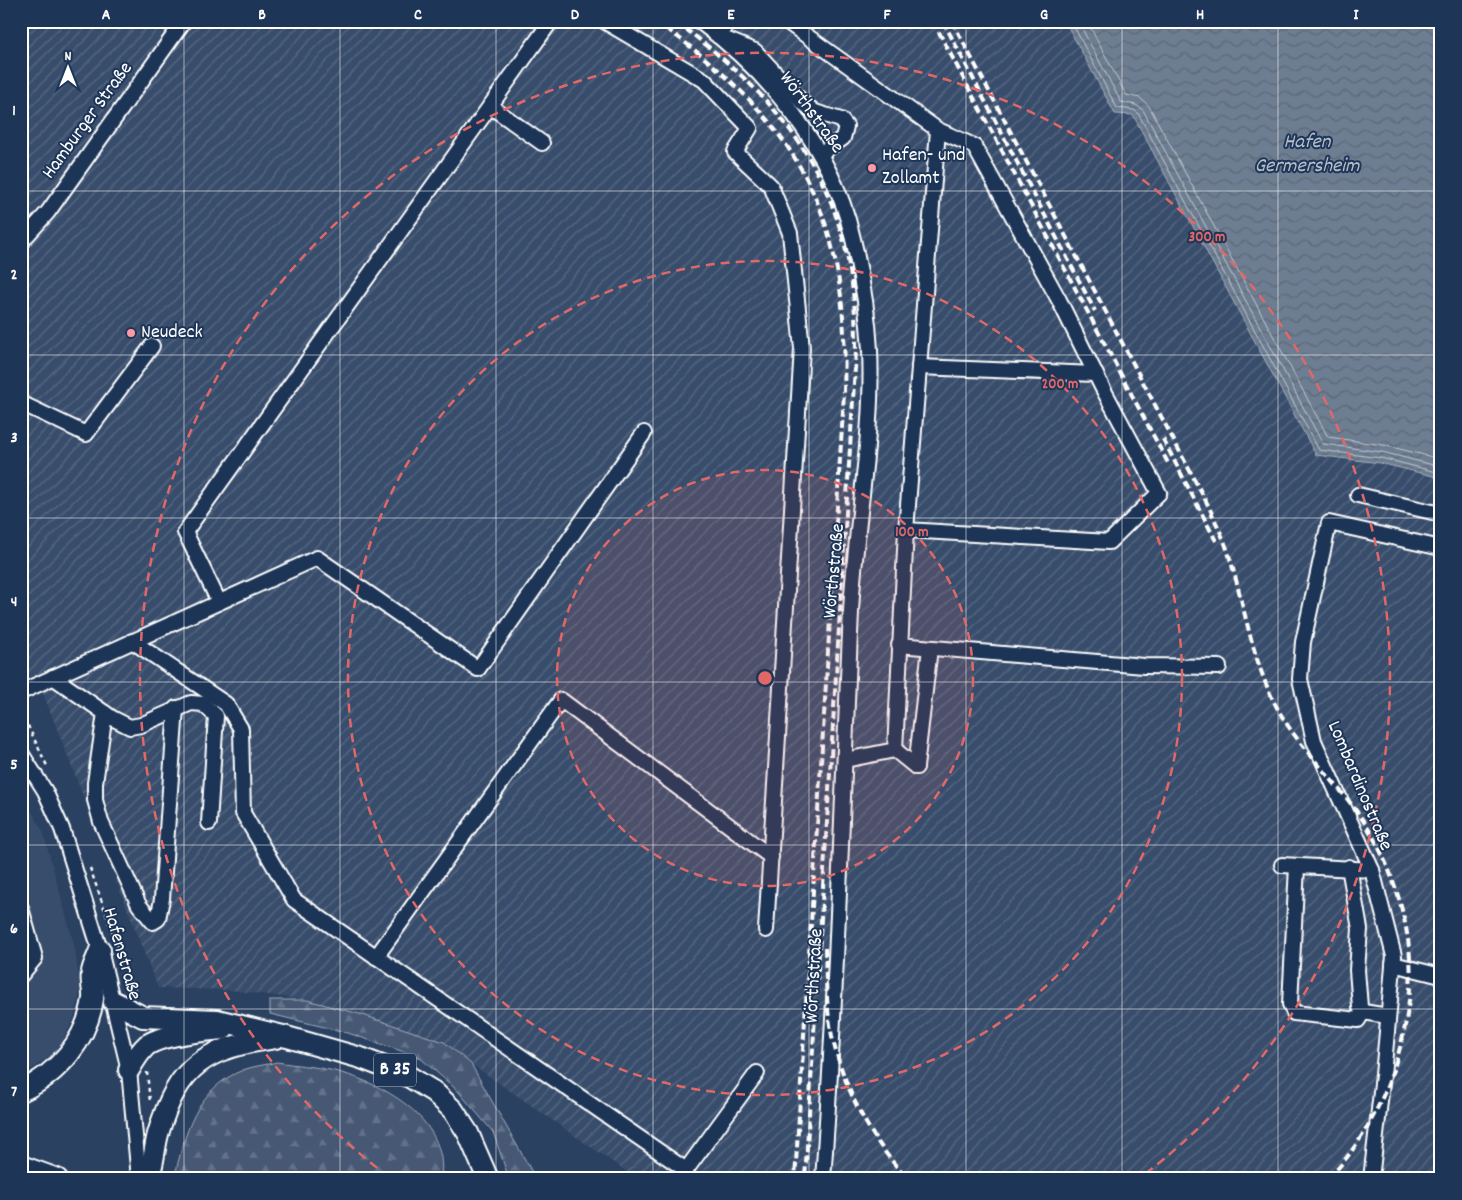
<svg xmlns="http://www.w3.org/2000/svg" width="1462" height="1200" viewBox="0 0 1462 1200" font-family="Dekko,sans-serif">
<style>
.built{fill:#394e6c}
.industrial{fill:url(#industrial-furrows)}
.forest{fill:url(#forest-firs);stroke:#a2acba}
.water{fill:url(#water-waves);stroke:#a7b1be}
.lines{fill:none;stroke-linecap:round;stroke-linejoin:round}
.shore{stroke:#c5cbd3;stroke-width:1}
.minor-casing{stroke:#fff;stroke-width:18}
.highway-casing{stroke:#fff;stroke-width:24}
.path{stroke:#fff;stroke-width:2.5;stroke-dasharray:4 4;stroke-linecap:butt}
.minor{stroke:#1d3557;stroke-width:14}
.highway{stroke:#1d3557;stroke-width:20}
.rail{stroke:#fff;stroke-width:4;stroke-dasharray:8 4;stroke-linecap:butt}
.grid{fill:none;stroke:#fff;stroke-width:1;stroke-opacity:0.55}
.ring{fill:none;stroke:#e26868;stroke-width:2.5;stroke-dasharray:9 6}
.poi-dot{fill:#ff9aa2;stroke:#1d3557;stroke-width:2}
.labels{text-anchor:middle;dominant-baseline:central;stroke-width:4;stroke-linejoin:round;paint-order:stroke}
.shield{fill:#1d3557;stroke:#bbc2cd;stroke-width:1}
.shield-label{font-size:19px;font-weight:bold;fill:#fff}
.street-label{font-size:20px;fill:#fff;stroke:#1d3557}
.poi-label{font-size:20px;fill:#fff;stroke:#1d3557;text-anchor:start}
.water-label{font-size:21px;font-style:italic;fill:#b6bec8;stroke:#1d3557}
.centre{fill:#e26868;stroke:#1d3557;stroke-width:2.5}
.ring-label{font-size:15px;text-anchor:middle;font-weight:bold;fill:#e26868;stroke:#1d3557;stroke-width:4;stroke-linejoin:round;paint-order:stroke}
.neatline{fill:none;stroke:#fff;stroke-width:2}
.grid-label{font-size:16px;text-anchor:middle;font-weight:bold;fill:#fff}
</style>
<defs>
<pattern id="industrial-furrows" width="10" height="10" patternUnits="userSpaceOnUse" patternTransform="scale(1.25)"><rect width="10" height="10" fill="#394e6c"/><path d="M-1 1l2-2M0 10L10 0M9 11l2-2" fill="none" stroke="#576982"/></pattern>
<pattern id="forest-firs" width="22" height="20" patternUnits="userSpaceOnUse" patternTransform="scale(1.25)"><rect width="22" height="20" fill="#465975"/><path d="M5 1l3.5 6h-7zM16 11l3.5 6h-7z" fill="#62728a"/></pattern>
<pattern id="water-waves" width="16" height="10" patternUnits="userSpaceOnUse" patternTransform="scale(1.25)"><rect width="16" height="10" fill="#6d7d92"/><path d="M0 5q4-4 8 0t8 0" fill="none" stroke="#5e6772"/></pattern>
</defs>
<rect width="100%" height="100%" fill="#2a4161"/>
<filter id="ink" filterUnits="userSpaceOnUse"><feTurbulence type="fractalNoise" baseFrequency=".02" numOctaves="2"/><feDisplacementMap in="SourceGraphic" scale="10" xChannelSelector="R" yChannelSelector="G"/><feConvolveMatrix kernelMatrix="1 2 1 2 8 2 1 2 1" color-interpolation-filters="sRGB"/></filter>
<g filter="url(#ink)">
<polygon class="built" points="21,792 43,832 75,948 80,993 73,1020 58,1050 33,1068 21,1073"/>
<polygon class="industrial" points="21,21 1065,21 1115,114 1133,115 1316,455 1380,463 1441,478 1441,1179 637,1179 451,1050 368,1016 307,1000 230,990 158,988 43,693 21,669"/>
<g class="forest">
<polygon points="270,1000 307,1000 363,1015 444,1042 471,1064 536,1179 509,1179 493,1132 457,1090 419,1057 345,1032 270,1014"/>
<path d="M277 1062C294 1065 313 1066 330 1070 380 1081 450 1118 441 1179H174C185 1134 195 1089 243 1070 253 1066 266 1065 277 1062Z"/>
</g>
<polygon class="water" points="1065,21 1441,21 1441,478 1380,463 1316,455 1133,115 1115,114"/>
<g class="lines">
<g class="shore">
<polyline points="1071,21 1117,108 1134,110 1138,113 1319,450 1381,458 1441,473"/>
<polyline points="1078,21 1121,102 1136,105 1143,110 1323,444 1382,452 1441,467"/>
<polyline points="1087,21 1126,95 1140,98 1149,106 1328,437 1383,445 1441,459"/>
</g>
<g class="minor-casing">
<g id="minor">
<polyline points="604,21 704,80 750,128 735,152 771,186 790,233 802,348 766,930"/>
<path d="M699 21C769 73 832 149 852 235 861 272 868 312 870 350 874 437 855 525 851 612 842 801 837 990 823 1179"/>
<polyline points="730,21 718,36 755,51 803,103 815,112 841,120 846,126 843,138 820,154"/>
<polyline points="786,21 938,130 974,146 1059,300 1102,387 1159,493 1109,542 906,530 938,130"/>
<polyline points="490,106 542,143"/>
<polyline points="21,242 48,212 184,21"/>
<polyline points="919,367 1095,374"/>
<polyline points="21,403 86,434 152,346"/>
<polyline points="1358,495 1441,514"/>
<polyline points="219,602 185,532 551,21"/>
<polyline points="132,641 226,704 241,729 243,813 294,900 686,1170 757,1073"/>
<polyline points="899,645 1144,666 1219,667"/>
<polyline points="53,677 112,718 130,727 141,725 191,703 203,704 216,716 209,823"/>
<polyline points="21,692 317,558 478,669 644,433"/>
<polyline points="105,713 95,783 95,800 101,822 139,905 153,922 158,919 162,899 176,708"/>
<polyline points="895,750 916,767"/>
<polyline points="21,753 45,791 62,829 100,950 129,1070 139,1179"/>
<polyline points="845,760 895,750 906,530"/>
<polyline points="916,767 930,648"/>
<polyline points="1282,865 1372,870"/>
<polyline points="1297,866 1290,1004 1294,1013 1358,1020 1363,1012"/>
<polyline points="1349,867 1360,929 1357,970 1360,1007 1363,1012 1388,1016"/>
<polyline points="21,908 35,958 21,975"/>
<polyline points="376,957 561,700 771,857"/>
<polyline points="1393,964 1441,976"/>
<polyline points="1371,1179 1383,1075 1394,956 1372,870 1314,741 1300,679 1303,642 1329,523 1441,548"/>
</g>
</g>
<g class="highway-casing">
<g id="highway">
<polyline points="114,1002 143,1017 217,1020 287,1037 361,1058 408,1076 434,1092 453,1110 468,1133 488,1179"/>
<path d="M129 1070C134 1061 139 1052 147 1045 163 1034 203 1031 223 1029"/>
<path d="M21 1091C58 1074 87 1040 93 999 94 990 90 981 92 972 93 965 98 957 100 950"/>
<polyline points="21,1166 57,1179"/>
<path d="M148 1179C154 1164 154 1149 158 1134 178 1064 206 1048 275 1038"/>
</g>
</g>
<g class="path">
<polyline points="21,711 48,768"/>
<polyline points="90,868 129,979 137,994"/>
<polyline points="147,1072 150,1102"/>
</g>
<use href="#minor" class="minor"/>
<use href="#highway" class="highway"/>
<g class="rail">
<path d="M656 21C808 129 854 226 843 411L795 1179"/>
<path d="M675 21C795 109 857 197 856 351L805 1179"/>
<polyline points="933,21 1168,463"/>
<polyline points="943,21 1095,311"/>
<path d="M952 21 1209 507C1215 521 1222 534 1227 549 1245 604 1251 662 1280 713 1306 758 1348 791 1373 837 1397 880 1414 938 1410 989 1405 1057 1376 1130 1328 1179"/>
<polyline points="1163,439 1216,541"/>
<path d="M825 948C826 977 826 1007 832 1036 844 1088 870 1140 908 1179"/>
</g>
</g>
</g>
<path class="grid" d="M184 21V1179M340 21V1179M496 21V1179M653 21V1179M809 21V1179M966 21V1179M1122 21V1179M1278 21V1179M21 191H1441M21 355H1441M21 518H1441M21 682H1441M21 845H1441M21 1009H1441"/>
<circle cx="765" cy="678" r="208" fill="#e26868" fill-opacity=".12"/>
<g class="ring">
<circle cx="765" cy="678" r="208"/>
<circle cx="765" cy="678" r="417"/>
<path d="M389 1177A625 625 0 1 1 1141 1177"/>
</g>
<g class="poi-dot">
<circle cx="872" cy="168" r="5"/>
<circle cx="131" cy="333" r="5"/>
</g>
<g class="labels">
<rect class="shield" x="374" y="1053.5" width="42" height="33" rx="4"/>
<g class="shield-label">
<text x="395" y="1070">B 35</text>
</g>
<g class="street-label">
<text transform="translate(811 113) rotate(54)">Wörthstraße</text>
<text transform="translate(88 121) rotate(-54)">Hamburger Straße</text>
<text transform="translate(835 571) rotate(-85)">Wörthstraße</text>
<text transform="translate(1359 786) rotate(67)">Lombardinostraße</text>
<text transform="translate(121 954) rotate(74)">Hafenstraße</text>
<text transform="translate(815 976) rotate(-87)">Wörthstraße</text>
</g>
<g class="poi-label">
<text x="882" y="156">Hafen- und<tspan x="882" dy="23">Zollamt</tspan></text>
<text x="141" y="333">Neudeck</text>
</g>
<g class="water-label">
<text x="1307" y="143">Hafen<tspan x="1307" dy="24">Germersheim</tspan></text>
</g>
</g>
<circle cx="765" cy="678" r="8" class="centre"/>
<g class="ring-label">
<text x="1207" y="241">300 m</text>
<text x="1060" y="388">200 m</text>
<text x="912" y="536">100 m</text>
</g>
<rect width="1462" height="1200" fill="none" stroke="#1d3557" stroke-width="55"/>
<g transform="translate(68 68)" stroke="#1d3557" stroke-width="4" paint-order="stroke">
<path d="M0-4L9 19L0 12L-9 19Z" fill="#ffffff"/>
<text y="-8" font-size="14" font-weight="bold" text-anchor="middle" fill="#ffffff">N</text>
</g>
<rect x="28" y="28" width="1406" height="1144" class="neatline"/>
<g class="grid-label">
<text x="106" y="19">A</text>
<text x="262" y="19">B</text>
<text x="418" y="19">C</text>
<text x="575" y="19">D</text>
<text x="731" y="19">E</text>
<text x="887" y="19">F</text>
<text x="1044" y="19">G</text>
<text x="1200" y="19">H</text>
<text x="1356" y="19">I</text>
<text x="14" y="115">1</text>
<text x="14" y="279">2</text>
<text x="14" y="442">3</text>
<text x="14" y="606">4</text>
<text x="14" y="769">5</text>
<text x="14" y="933">6</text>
<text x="14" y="1096">7</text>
</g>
</svg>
